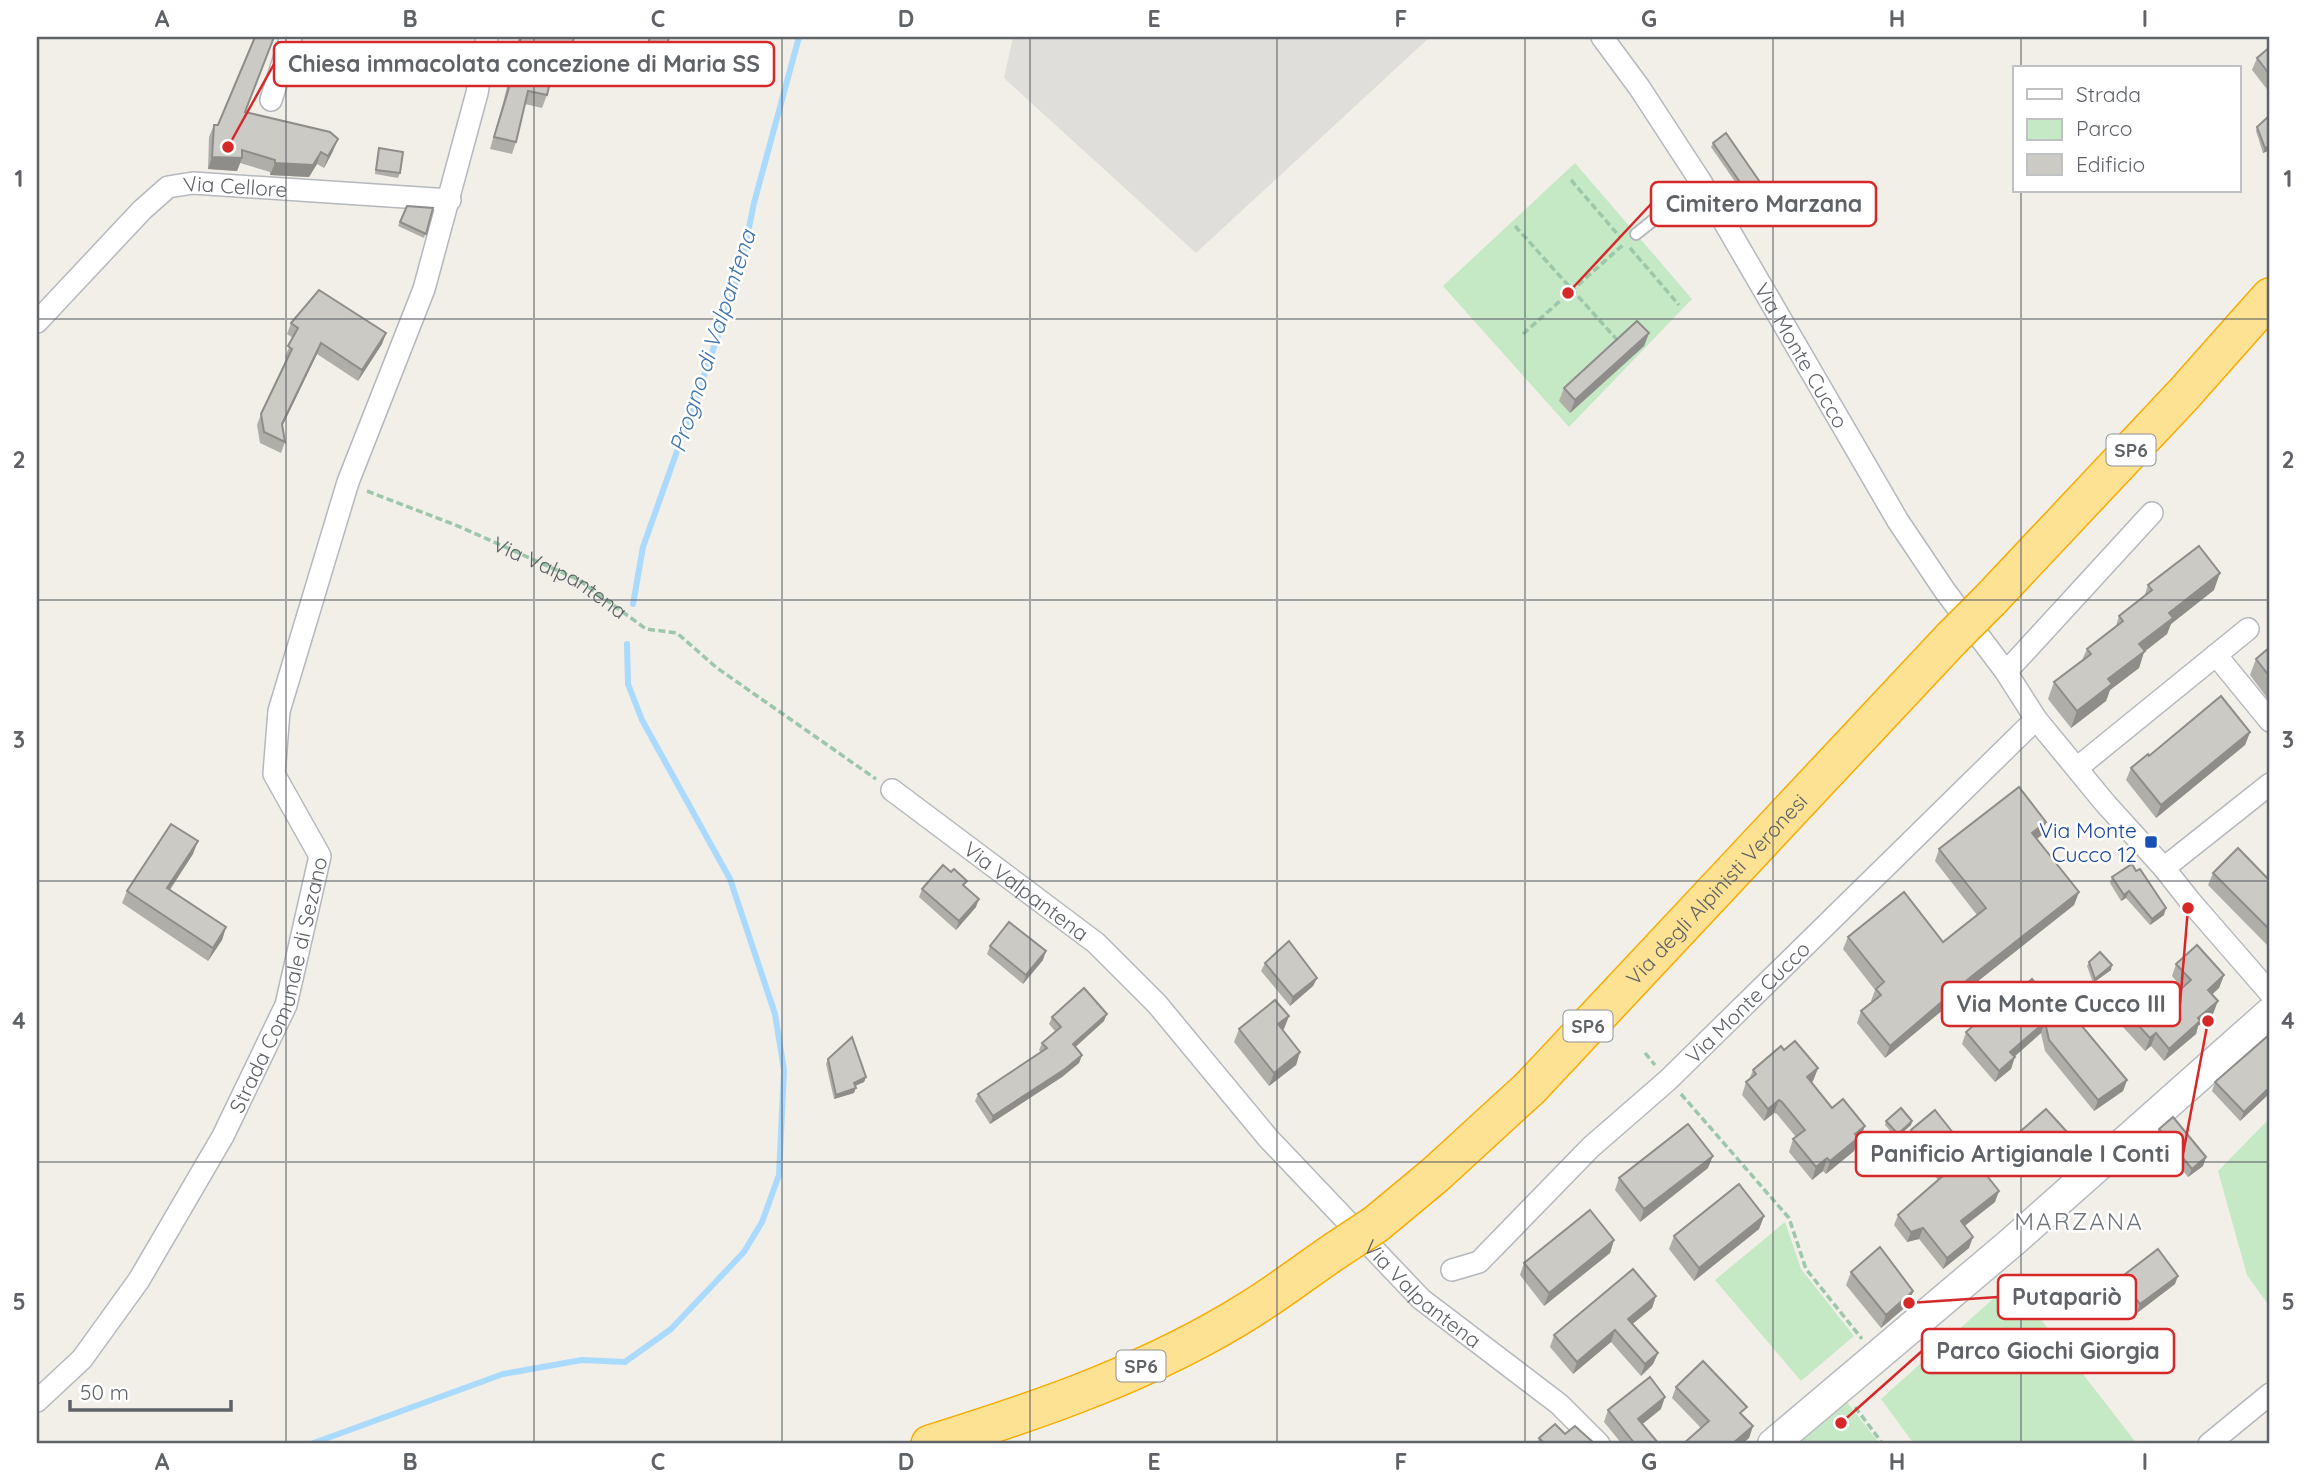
<svg xmlns="http://www.w3.org/2000/svg" width="2307" height="1481" viewBox="0 0 2307 1481" font-family="Quicksand,sans-serif">
<style>
.industrial{fill:#e0deda}
.green{fill:#c5e8c5}
.lines{fill:none;stroke-linecap:round;stroke-linejoin:round}
.stream{stroke:#aadaff;stroke-width:6}
.lane-casing{stroke:#b5b8bc;stroke-width:14}
.street-casing{stroke:#b5b8bc;stroke-width:24}
.secondary-casing{stroke:#b6babf;stroke-width:33}
.highway-casing{stroke:#f9ab00;stroke-width:40}
.path{stroke:#9cc7a9;stroke-width:3.5;stroke-dasharray:7 3.5;stroke-linecap:butt}
.lane{stroke:#fff;stroke-width:10}
.street{stroke:#fff;stroke-width:21}
.secondary{stroke:#fff;stroke-width:30}
.highway{stroke:#fde293;stroke-width:37}
.highway-bridge-casing{stroke:#f9ab00;stroke-width:40;stroke-linecap:butt}
.highway-bridge{stroke:#fde293;stroke-width:37}
.wall{fill:#afaea9}
.shaded-wall{fill:#8f8d8a}
.building{fill:#cccac5;stroke:#8f8d8a;stroke-width:2}
.grid{fill:none;stroke:#5f6368;stroke-width:2;stroke-opacity:0.55}
.transit-dot{fill:#1a4fb4;stroke:#fff;stroke-width:2.5}
.labels{text-anchor:middle;dominant-baseline:central;stroke-width:5;stroke-linejoin:round;paint-order:stroke}
.shield{fill:#fff;stroke:#8f9295;stroke-width:2}
.shield-label{font-size:19px;font-weight:bold;fill:#5f6368}
.street-label{font-size:21px;fill:#5f6368;stroke:#fff}
.transit-label{font-size:21px;fill:#164399;stroke:#fff;text-anchor:end}
.water-label{font-size:23px;font-style:italic;fill:#4174aa;stroke:#fff}
.quarter-label{font-size:24px;letter-spacing:2px;fill:#70757a;stroke:#fff}
.leader{fill:none;stroke:#d62828;stroke-width:2.5}
.callout-dot{fill:#d62828;stroke:#fff;stroke-width:2.5}
.callout{fill:#fff;stroke:#d62828;stroke-width:2.5}
.callout-label{font-size:23px;text-anchor:middle;font-weight:bold;fill:#5f6368}
.neatline{fill:none;stroke:#5f6368;stroke-width:2.5}
.grid-label{font-size:23px;text-anchor:middle;font-weight:bold;fill:#5f6368}
</style>
<rect width="100%" height="100%" fill="#f1efe8"/>
<polygon class="industrial" points="1013,37 1430,37 1196,253 1004,78"/>
<g class="green">
<polygon points="1575,163 1692,299 1569,427 1443,286"/>
<polygon points="2270,1118 2270,1307 2247,1275 2218,1171"/>
<polygon points="1785,1222 1801,1269 1854,1336 1801,1381 1715,1280"/>
<polygon points="2012,1282 2137,1444 1914,1444 1881,1399"/>
<polygon points="1846,1401 1880,1444 1791,1444"/>
</g>
<g class="lines">
<g class="stream">
<polyline points="633,604 643,547 731,299 744,252 754,203 799,37"/>
<polyline points="311,1444 503,1374 582,1360 625,1362 671,1329 744,1252 762,1222 779,1175 784,1070 775,1014 730,879 642,720 628,684 627,644"/>
</g>
<g class="lane-casing">
<polyline id="lane" points="1636,234 1701,182"/>
</g>
<g class="street-casing">
<g id="street">
<path id="s2" d="M1602 37 1639 87 1701 182 1898 521 1945 591 2006 672 2036 719 2105 803 2164 868 2190 901 2270 993"/>
<polyline points="271,100 291,37"/>
<path id="s3" d="M37 322 142 210 168 187 193 183 450 200"/>
<polyline points="2216,655 2270,721"/>
<polyline points="2006,672 2152,513"/>
<polyline points="2077,768 2248,629"/>
<path id="s4" d="M892 790 1096 943 1157 1004 1268 1138 1421 1299 1559 1404 1599 1444"/>
<polyline points="2164,868 2270,784"/>
<path id="s5" d="M1452 1270 1479 1262 1591 1147 1668 1080 2036 719"/>
<path id="s6" d="M37 1401 82 1359 139 1280 223 1136 286 1005 320 856 274 774 279 711 348 482 424 289 477 93 487 37"/>
<polyline points="2209,1444 2270,1394"/>
</g>
</g>
<g class="secondary-casing">
<polyline id="secondary" points="1773,1444 2011,1243 2270,1013"/>
</g>
<g class="highway-casing">
<g id="highway">
<polyline points="1990,600 2183,395 2270,297"/>
<path id="s7" d="M1376 1224 1435 1175 1530 1088 1952 638"/>
<path d="M930 1444C1040 1410 1153 1371 1251 1309 1280 1291 1307 1270 1335 1251"/>
</g>
</g>
<g class="path">
<polyline points="1571,180 1620,237"/>
<polyline points="1515,226 1619,342"/>
<polyline points="1630,248 1679,305"/>
<polyline points="1523,334 1624,244"/>
<path id="s1" d="M367 491 458 526 579 580 646 629 677 633 717 668 876 779"/>
<polyline points="1645,1053 1655,1065"/>
<polyline points="1681,1094 1789,1218 1806,1269 1862,1339"/>
<polyline points="1855,1407 1883,1444"/>
</g>
<use href="#lane" class="lane"/>
<use href="#street" class="street"/>
<use href="#secondary" class="secondary"/>
<use href="#highway" class="highway"/>
<g class="highway-bridge-casing">
<g id="highway-bridge">
<polyline points="1952,638 1990,600"/>
<polyline points="1335,1251 1376,1224"/>
</g>
</g>
<use href="#highway-bridge" class="highway-bridge"/>
</g>
<g class="wall">
<polygon points="519,37 574,37 568,58 556,56 547,95 542,108 525,104 516,142 512,154 490,149 503,103"/>
<polygon points="649,37 669,37 659,78 641,73"/>
<polygon points="2270,47 2270,93 2252,70 2257,58"/>
<polygon points="245,113 333,151 324,168 317,164 309,177 270,175 270,172 240,163 237,171 208,169 209,137 214,125 218,125"/>
<polygon points="2270,115 2270,150 2263,153 2256,131 2257,127"/>
<polygon points="1713,143 1770,202 1756,212 1711,147"/>
<polygon points="379,148 400,173 398,178 375,174"/>
<polygon points="407,206 433,208 424,238 398,226"/>
<polygon points="291,323 386,333 382,344 358,381 317,354 282,426 285,442 281,453 260,443 257,425 261,414 287,359 285,357 293,338 287,334"/>
<polygon points="1649,333 1644,346 1570,413 1559,401 1564,388"/>
<polygon points="2148,585 2214,590 2171,624 2167,634 2144,652 2139,668 2110,690 2106,701 2071,728 2048,699 2054,682 2082,660 2087,649 2116,626 2119,616 2144,597"/>
<polygon points="2270,647 2270,702 2250,675 2256,659"/>
<polygon points="2250,732 2245,745 2156,818 2126,780 2131,768 2149,756"/>
<polygon points="2046,822 2042,835 2036,839 2079,892 2074,905 1968,989 1885,1058 1857,1023 1861,1011 1872,1002 1871,1001 1875,990 1843,949 1848,937 1943,942 1977,915 1935,861 1939,849"/>
<polygon points="193,854 170,890 226,927 222,940 208,961 122,903 127,891"/>
<polygon points="2136,871 2164,915 2150,925 2126,898 2121,901 2110,883 2112,877"/>
<polygon points="2213,873 2270,881 2270,948 2208,885"/>
<polygon points="965,886 976,907 956,930 919,897 922,889"/>
<polygon points="990,946 1043,960 1023,984 987,954"/>
<polygon points="2089,962 2111,970 2093,983 2087,966"/>
<polygon points="1265,963 1317,978 1313,986 1290,1006 1261,971"/>
<polygon points="2176,964 2224,975 2219,988 2212,994 2213,1014 2198,1026 2196,1034 2164,1061 2151,1046 2145,1051 2123,1027 2128,1014 2162,1006 2182,988 2172,976"/>
<polygon points="2023,987 2057,1009 2071,1013 2127,1080 2123,1091 2094,1111 2045,1051 2041,1033 2014,1057 2011,1069 1995,1082 1962,1044 1966,1032"/>
<polygon points="1289,1016 1283,1030 1300,1052 1296,1065 1269,1086 1234,1042 1239,1029"/>
<polygon points="1052,1017 1104,1021 1075,1047 1082,1055 1079,1063 1062,1077 990,1124 975,1101 978,1094 1041,1052 1039,1050 1042,1043 1055,1031 1049,1024"/>
<polygon points="1784,1050 1818,1068 1813,1081 1811,1082 1832,1108 1865,1126 1860,1138 1857,1141 1854,1151 1826,1174 1823,1171 1812,1180 1789,1152 1793,1139 1796,1137 1777,1114 1774,1113 1764,1121 1742,1095 1746,1082 1749,1080 1753,1070"/>
<polygon points="828,1059 866,1077 864,1082 855,1086 854,1093 834,1099 826,1064"/>
<polygon points="2215,1082 2270,1093 2240,1121 2212,1091"/>
<polygon points="1886,1121 1912,1121 1911,1125 1896,1138 1885,1125"/>
<polygon points="2159,1129 2206,1157 2203,1166 2188,1177 2156,1138"/>
<polygon points="1911,1130 1995,1202 1964,1226 1969,1248 1943,1269 1919,1239 1907,1242 1894,1225 1898,1215 1938,1180 1907,1140"/>
<polygon points="2068,1133 2064,1142 2034,1169 2012,1144 2015,1136"/>
<polygon points="1708,1168 1640,1222 1615,1190 1619,1178"/>
<polygon points="1764,1216 1759,1229 1694,1281 1669,1249 1674,1236"/>
<polygon points="1614,1240 1610,1253 1544,1306 1520,1275 1524,1263"/>
<polygon points="1851,1272 1913,1291 1909,1304 1881,1328 1846,1285"/>
<polygon points="2120,1278 2175,1284 2137,1313 2117,1287"/>
<polygon points="1656,1296 1652,1308 1632,1324 1658,1353 1653,1364 1641,1376 1611,1342 1573,1374 1550,1347 1554,1335"/>
<polygon points="1676,1387 1753,1426 1749,1438 1742,1444 1683,1444 1701,1428 1672,1398"/>
<polygon points="1661,1409 1642,1424 1659,1444 1622,1444 1604,1422 1608,1410"/>
<polygon points="1565,1434 1595,1444 1537,1444 1539,1438"/>
</g>
<g class="shaded-wall">
<polygon points="338,139 333,151 324,168 328,156"/>
<polygon points="2270,146 2270,150 2263,153 2265,148"/>
<polygon points="321,152 317,164 309,177 270,175 275,163"/>
<polygon points="212,157 242,158 237,171 208,169"/>
<polygon points="1771,198 1770,202 1756,212 1757,207"/>
<polygon points="386,333 382,344 358,381 362,370"/>
<polygon points="1649,333 1644,346 1570,413 1575,400"/>
<polygon points="321,343 317,354 278,435 282,424"/>
<polygon points="2220,573 2214,590 2171,624 2167,634 2144,652 2139,668 2110,690 2106,701 2071,728 2077,711 2108,679 2139,644 2169,613"/>
<polygon points="2250,732 2245,745 2156,818 2161,805"/>
<polygon points="2046,822 2042,835 2027,846 2032,833"/>
<polygon points="198,841 193,854 162,901 167,888"/>
<polygon points="2129,891 2126,898 2121,901 2124,895"/>
<polygon points="2079,892 2074,905 1968,989 1885,1058 1890,1046 1972,976"/>
<polygon points="979,899 976,907 956,930 959,921"/>
<polygon points="2166,908 2164,915 2150,925 2152,919"/>
<polygon points="226,927 222,940 208,961 213,948"/>
<polygon points="1046,951 1043,960 1023,984 1026,975"/>
<polygon points="2112,965 2111,970 2093,983 2095,979"/>
<polygon points="2224,975 2219,988 2203,1003 2208,990"/>
<polygon points="1317,978 1313,986 1290,1006 1293,997"/>
<polygon points="2218,1001 2213,1014 2198,1026 2196,1034 2164,1061 2169,1049 2198,1018"/>
<polygon points="1107,1014 1104,1021 1070,1052 1073,1044"/>
<polygon points="1289,1016 1284,1029 1274,1037 1278,1024"/>
<polygon points="2045,1022 2041,1033 2006,1064 2010,1052"/>
<polygon points="2156,1033 2151,1046 2145,1051 2150,1038"/>
<polygon points="1300,1052 1296,1065 1269,1086 1274,1073"/>
<polygon points="1082,1055 1079,1063 1062,1077 990,1124 993,1116"/>
<polygon points="2015,1057 2011,1069 1995,1082 1999,1071"/>
<polygon points="1818,1068 1813,1081 1803,1090 1807,1077"/>
<polygon points="866,1077 864,1082 852,1087 854,1083"/>
<polygon points="2127,1080 2123,1091 2094,1111 2098,1100"/>
<polygon points="2270,1087 2270,1093 2240,1121 2244,1112"/>
<polygon points="856,1088 854,1093 834,1099 836,1095"/>
<polygon points="1779,1100 1774,1113 1764,1121 1768,1109"/>
<polygon points="1912,1121 1911,1125 1896,1138 1898,1134"/>
<polygon points="1865,1126 1860,1138 1857,1141 1854,1151 1826,1174 1830,1161 1855,1134"/>
<polygon points="2068,1133 2064,1142 2034,1169 2037,1160"/>
<polygon points="1713,1156 1708,1168 1640,1222 1644,1209"/>
<polygon points="2206,1157 2203,1166 2188,1177 2192,1169"/>
<polygon points="1827,1158 1823,1171 1812,1180 1816,1167"/>
<polygon points="1999,1191 1995,1202 1957,1232 1961,1221"/>
<polygon points="1764,1216 1759,1229 1694,1281 1699,1268"/>
<polygon points="1923,1228 1919,1239 1907,1242 1911,1232"/>
<polygon points="1973,1237 1969,1248 1943,1269 1947,1258"/>
<polygon points="1614,1240 1610,1253 1544,1306 1549,1293"/>
<polygon points="2178,1276 2175,1284 2137,1313 2140,1304"/>
<polygon points="1913,1291 1909,1304 1881,1328 1886,1315"/>
<polygon points="1656,1296 1652,1308 1624,1331 1628,1319"/>
<polygon points="1615,1330 1611,1342 1573,1374 1577,1362"/>
<polygon points="1658,1353 1653,1364 1641,1376 1645,1364"/>
<polygon points="1665,1397 1661,1409 1634,1431 1638,1419"/>
<polygon points="1753,1426 1749,1438 1742,1444 1732,1444"/>
</g>
<g class="building">
<polygon points="255,37 274,37 245,112 330,132 338,139 328,156 321,152 313,165 275,163 275,160 242,150 242,158 212,157 214,125 218,125"/>
<polygon points="521,37 574,37 572,46 559,43 547,95 528,91 516,142 494,137 508,91"/>
<polygon points="650,37 669,37 660,73 642,69"/>
<polygon points="2270,47 2270,75 2257,58"/>
<polygon points="2270,115 2270,146 2265,148 2257,127"/>
<polygon points="1726,133 1771,198 1757,207 1713,143"/>
<polygon points="379,148 403,152 400,173 376,170"/>
<polygon points="407,206 433,208 426,234 400,222"/>
<polygon points="319,290 386,333 362,370 321,343 282,424 285,442 264,432 261,414 292,349 288,346 298,328 291,323"/>
<polygon points="1637,321 1649,333 1575,400 1564,388"/>
<polygon points="2199,546 2220,573 2169,613 2173,618 2139,644 2145,651 2108,679 2112,684 2077,711 2054,682 2091,654 2087,649 2123,621 2119,616 2152,590 2148,585"/>
<polygon points="2270,647 2270,677 2256,659"/>
<polygon points="2221,696 2250,732 2161,805 2131,768 2148,754 2149,756"/>
<polygon points="2019,787 2046,822 2032,833 2079,892 1972,976 1890,1046 1861,1011 1881,995 1876,989 1884,982 1848,937 1904,892 1943,942 1986,908 1939,849"/>
<polygon points="171,824 198,841 167,888 226,927 213,948 127,891"/>
<polygon points="2238,848 2270,881 2270,930 2213,873"/>
<polygon points="2132,864 2136,871 2140,869 2166,908 2152,919 2129,891 2124,895 2112,877"/>
<polygon points="943,865 951,872 954,869 967,881 963,885 979,899 959,921 922,889"/>
<polygon points="1009,922 1046,951 1026,975 990,946"/>
<polygon points="1289,941 1317,978 1293,997 1265,963"/>
<polygon points="2197,945 2224,975 2208,990 2218,1001 2198,1018 2200,1021 2169,1049 2156,1033 2150,1038 2128,1014 2150,995 2162,1006 2191,980 2176,964"/>
<polygon points="2100,952 2112,965 2095,979 2089,962"/>
<polygon points="2032,979 2057,1009 2065,1002 2071,1013 2127,1080 2098,1100 2049,1040 2045,1022 2010,1052 2015,1057 1999,1071 1966,1032 2021,984 2023,987"/>
<polygon points="1084,988 1107,1014 1073,1044 1082,1055 1065,1069 993,1116 978,1094 1047,1048 1042,1043 1061,1027 1052,1017"/>
<polygon points="1275,1000 1289,1016 1278,1024 1300,1052 1274,1073 1239,1029"/>
<polygon points="2270,1034 2270,1087 2244,1112 2215,1082"/>
<polygon points="852,1037 866,1077 854,1083 856,1088 836,1095 828,1059"/>
<polygon points="1795,1041 1818,1068 1807,1077 1832,1108 1843,1099 1865,1126 1855,1134 1858,1138 1830,1161 1827,1158 1816,1167 1793,1139 1805,1130 1782,1102 1779,1100 1768,1109 1746,1082 1756,1074 1753,1070 1781,1046 1784,1050"/>
<polygon points="1901,1108 1912,1121 1898,1134 1886,1121"/>
<polygon points="2046,1109 2068,1133 2037,1160 2015,1136"/>
<polygon points="1935,1110 1999,1191 1961,1221 1973,1237 1947,1258 1923,1228 1911,1232 1898,1215 1945,1174 1911,1130"/>
<polygon points="2173,1117 2206,1157 2192,1169 2159,1129"/>
<polygon points="1688,1124 1713,1156 1644,1209 1619,1178"/>
<polygon points="1739,1184 1764,1216 1699,1268 1674,1236"/>
<polygon points="1590,1210 1614,1240 1549,1293 1524,1263"/>
<polygon points="1880,1247 1913,1291 1886,1315 1851,1272"/>
<polygon points="2158,1249 2178,1276 2140,1304 2120,1278"/>
<polygon points="1633,1269 1656,1296 1628,1319 1658,1353 1645,1364 1615,1330 1577,1362 1554,1335"/>
<polygon points="1703,1361 1747,1407 1740,1413 1753,1426 1732,1444 1683,1444 1709,1421 1676,1387"/>
<polygon points="1650,1377 1665,1397 1638,1419 1659,1444 1635,1444 1608,1410"/>
<polygon points="1555,1424 1565,1434 1575,1426 1595,1444 1545,1444 1539,1438"/>
</g>
<path class="grid" d="M286 37V1444M534 37V1444M782 37V1444M1030 37V1444M1277 37V1444M1525 37V1444M1773 37V1444M2021 37V68M2021 191V1444M37 319H2270M37 600H2270M37 881H2270M37 1162H2270"/>
<rect class="transit-dot" x="2144" y="835" width="14" height="14" rx="3.5"/>
<g class="labels">
<g class="shield">
<rect x="2106.5" y="434.5" width="49" height="31" rx="5"/>
<rect x="1563.5" y="1010.5" width="49" height="31" rx="5"/>
<rect x="1116.5" y="1350.5" width="49" height="31" rx="5"/>
</g>
<g class="shield-label">
<text x="2131" y="450">SP6</text>
<text x="1588" y="1026">SP6</text>
<text x="1141" y="1366">SP6</text>
</g>
<g class="street-label">
<text stroke="none"><textPath href="#s3" startOffset="256">Via Cellore</textPath></text>
<text stroke="none"><textPath href="#s2" startOffset="376">Via Monte Cucco</textPath></text>
<text stroke="none"><textPath href="#s1" startOffset="212">Via Valpantena</textPath></text>
<text stroke="none"><textPath href="#s7" startOffset="478">Via degli Alpinisti Veronesi</textPath></text>
<text stroke="none"><textPath href="#s4" startOffset="168">Via Valpantena</textPath></text>
<text stroke="none"><textPath href="#s6" startOffset="488">Strada Comunale di Sezano</textPath></text>
<text stroke="none"><textPath href="#s5" startOffset="402">Via Monte Cucco</textPath></text>
<text stroke="none"><textPath href="#s4" startOffset="735">Via Valpantena</textPath></text>
</g>
<g class="transit-label">
<text x="2137" y="830">Via Monte<tspan x="2137" dy="24">Cucco 12</tspan></text>
</g>
<g class="water-label">
<text transform="translate(712 341) rotate(-72)">Progno di Valpantena</text>
</g>
<g class="quarter-label">
<text x="2079" y="1221">MARZANA</text>
</g>
</g>
<path class="leader" d="M228 147L274 64M1568 293L1651 204M2188 908L2180 1004M2208 1021L2183 1154M1909 1303L1998 1297M1841 1423L1922 1351"/>
<g class="callout-dot">
<circle cx="228" cy="147" r="7"/>
<circle cx="1568" cy="293" r="7"/>
<circle cx="2188" cy="908" r="7"/>
<circle cx="2208" cy="1021" r="7"/>
<circle cx="1909" cy="1303" r="7"/>
<circle cx="1841" cy="1423" r="7"/>
</g>
<g class="callout">
<rect x="274" y="42" width="500" height="44" rx="7"/>
<rect x="1651" y="182" width="225" height="44" rx="7"/>
<rect x="1942" y="982" width="238" height="44" rx="7"/>
<rect x="1856" y="1132" width="327" height="44" rx="7"/>
<rect x="1998" y="1275" width="138" height="44" rx="7"/>
<rect x="1922" y="1329" width="252" height="44" rx="7"/>
</g>
<g class="callout-label">
<text x="524" y="72">Chiesa immacolata concezione di Maria SS</text>
<text x="1764" y="212">Cimitero Marzana</text>
<text x="2061" y="1012">Via Monte Cucco III</text>
<text x="2020" y="1162">Panificio Artigianale I Conti</text>
<text x="2067" y="1305">Putapariò</text>
<text x="2048" y="1359">Parco Giochi Giorgia</text>
</g>
<rect width="2307" height="1481" fill="none" stroke="#ffffff" stroke-width="77"/>
<rect x="2013" y="66" width="228" height="126" fill="#ffffff" stroke="#bfc1c3" stroke-width="2"/>
<rect x="2027" y="89" width="35" height="10" fill="#ffffff" stroke="#bfc1c3" stroke-width="2"/>
<text x="2076" y="102" font-size="21" fill="#5f6368">Strada</text>
<rect x="2027" y="119" width="35" height="21" fill="#c5e8c5" stroke="#bfc1c3" stroke-width="2"/>
<text x="2076" y="136" font-size="21" fill="#5f6368">Parco</text>
<rect x="2027" y="154" width="35" height="21" fill="#cccac5" stroke="#bfc1c3" stroke-width="2"/>
<text x="2076" y="172" font-size="21" fill="#5f6368">Edificio</text>
<path d="M70 1400v10h161v-10" fill="none" stroke="#5f6368" stroke-width="3.5"/>
<text x="80" y="1400" font-size="21" fill="#5f6368" stroke="#ffffff" stroke-width="5" paint-order="stroke">50 m</text>
<rect x="38" y="38" width="2230" height="1404" class="neatline"/>
<g class="grid-label">
<text x="162" y="27">A</text>
<text x="410" y="27">B</text>
<text x="658" y="27">C</text>
<text x="906" y="27">D</text>
<text x="1154" y="27">E</text>
<text x="1401" y="27">F</text>
<text x="1649" y="27">G</text>
<text x="1897" y="27">H</text>
<text x="2145" y="27">I</text>
<text x="19" y="187">1</text>
<text x="2288" y="187">1</text>
<text x="19" y="468">2</text>
<text x="2288" y="468">2</text>
<text x="19" y="748">3</text>
<text x="2288" y="748">3</text>
<text x="19" y="1029">4</text>
<text x="2288" y="1029">4</text>
<text x="19" y="1310">5</text>
<text x="2288" y="1310">5</text>
<text x="162" y="1470">A</text>
<text x="410" y="1470">B</text>
<text x="658" y="1470">C</text>
<text x="906" y="1470">D</text>
<text x="1154" y="1470">E</text>
<text x="1401" y="1470">F</text>
<text x="1649" y="1470">G</text>
<text x="1897" y="1470">H</text>
<text x="2145" y="1470">I</text>
</g>
</svg>
